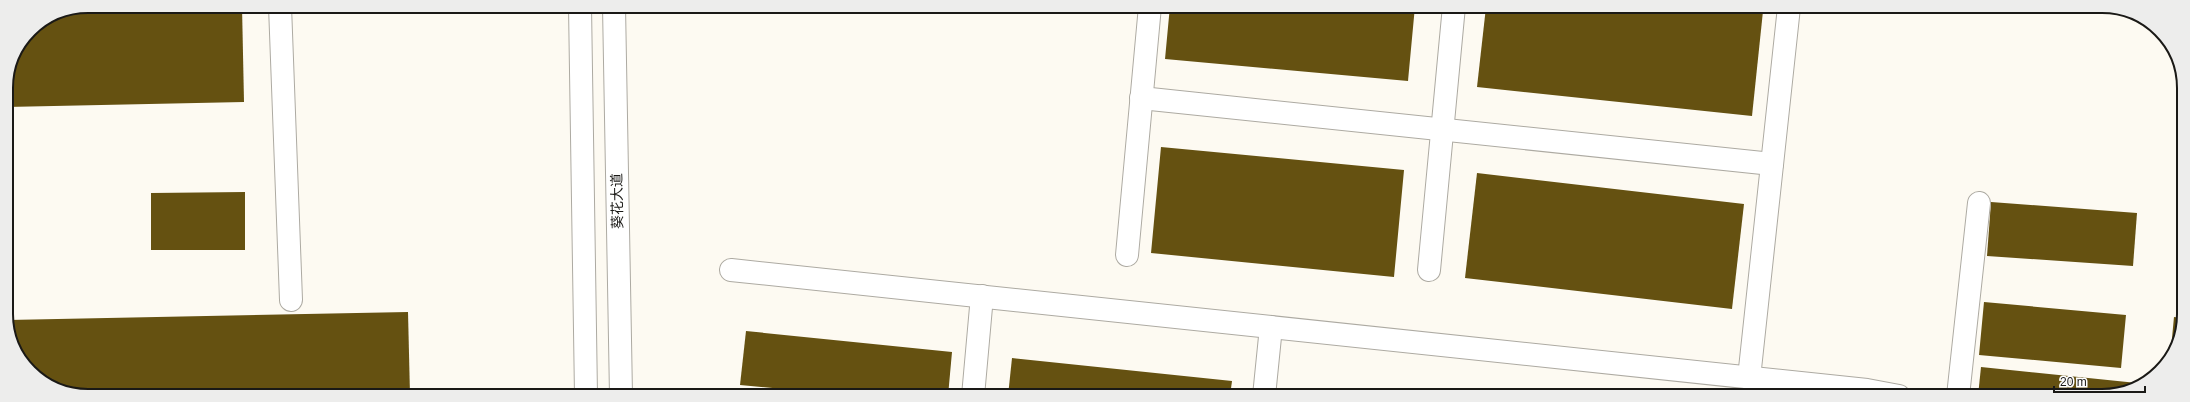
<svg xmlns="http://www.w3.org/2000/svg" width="2190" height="402" viewBox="0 0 2190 402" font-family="Arial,'Noto Sans SC',sans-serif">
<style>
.building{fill:#655111}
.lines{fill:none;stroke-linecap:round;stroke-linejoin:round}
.minor-casing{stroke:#adaaa2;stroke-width:24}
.minor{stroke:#fff;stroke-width:22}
.labels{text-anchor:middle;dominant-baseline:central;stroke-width:4;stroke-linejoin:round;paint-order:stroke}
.street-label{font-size:14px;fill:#1a1916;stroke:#fff}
.rim{fill:none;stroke:#1a1916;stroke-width:2}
</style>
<rect width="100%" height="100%" fill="#fdfaf2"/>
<g class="building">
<polygon points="88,6 242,6 244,102 6,107 6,88 12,57 30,30 57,12"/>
<polygon points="1170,6 1415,6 1408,81 1165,59"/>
<polygon points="1486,7 1723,7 1763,11 1752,116 1477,87"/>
<polygon points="1161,147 1404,170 1394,277 1151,253"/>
<polygon points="1477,173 1744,204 1732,309 1465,278"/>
<polygon points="245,192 245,250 151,250 151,193"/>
<polygon points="1991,202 2137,213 2133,266 1987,256"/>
<polygon points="1984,302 2126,315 2121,368 1979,355"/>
<polygon points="408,312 410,395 77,395 30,372 8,330 8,320"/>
<polygon points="2174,317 2183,318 2183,325 2173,355 2170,359"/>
<polygon points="746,331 952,352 948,396 846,395 740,385"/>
<polygon points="1012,358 1232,381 1230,396 1008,396"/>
<polygon points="1981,367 2137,383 2107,396 1978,396"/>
<polygon points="1295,389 1350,395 1350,396 1294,396"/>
</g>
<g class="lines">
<g class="minor-casing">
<g id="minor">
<polyline points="280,6 291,300"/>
<polyline points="580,6 586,395"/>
<polyline points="614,6 621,395"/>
<polyline points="1141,98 1772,164"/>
<polyline points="1127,255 1150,6"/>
<polyline points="731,270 1867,390 1899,396"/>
<polyline points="1429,270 1454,6"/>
<polyline points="1749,378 1789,7"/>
<polyline points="973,396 982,296"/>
<polyline points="1264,396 1271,327"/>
<polyline points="1958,396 1979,203"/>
</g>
</g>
<use href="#minor" class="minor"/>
</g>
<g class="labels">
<g class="street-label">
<text transform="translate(617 201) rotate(-91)">葵花大道</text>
</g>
</g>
<path d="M0 0H2190V402H0ZM88 13H2102A75 75 0 0 1 2177 88V314A75 75 0 0 1 2102 389H88A75 75 0 0 1 13 314V88A75 75 0 0 1 88 13Z" fill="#ededec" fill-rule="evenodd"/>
<path class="rim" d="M88 13H2102A75 75 0 0 1 2177 88V314A75 75 0 0 1 2102 389H88A75 75 0 0 1 13 314V88A75 75 0 0 1 88 13Z"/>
<path d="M2054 386v6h91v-6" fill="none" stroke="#1a1916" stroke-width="2"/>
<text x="2060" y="386" font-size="12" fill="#1a1916" stroke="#ffffff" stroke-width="3" paint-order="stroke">20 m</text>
</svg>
